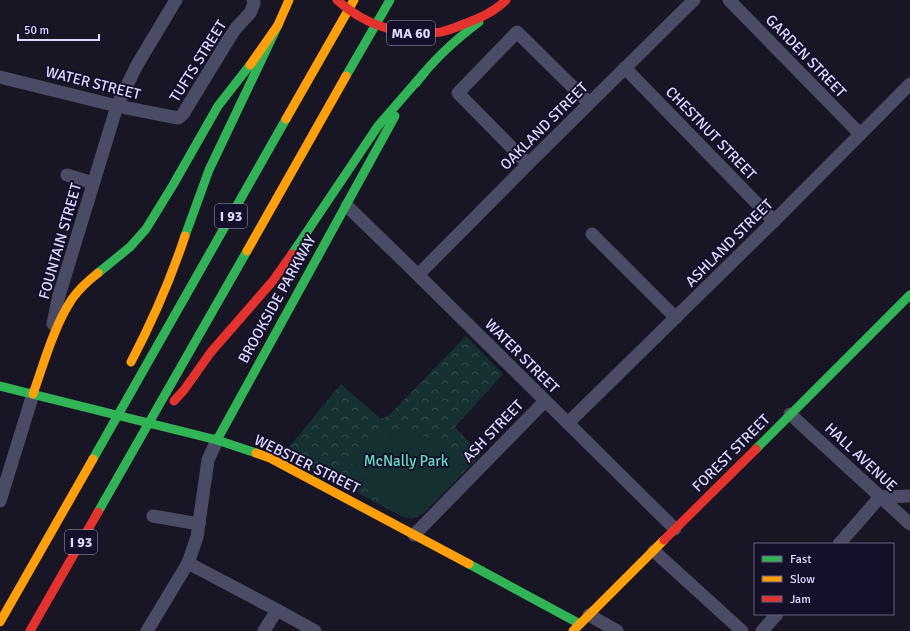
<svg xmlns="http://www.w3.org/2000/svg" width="910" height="631" viewBox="0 0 910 631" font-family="Signika,sans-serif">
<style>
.park{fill:url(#park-crowns)}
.pitch{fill:#143031}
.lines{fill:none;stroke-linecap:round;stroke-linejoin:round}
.street{stroke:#4c4b65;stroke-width:13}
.fast{stroke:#30b455;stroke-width:9}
.slow{stroke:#ff9f0a;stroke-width:9}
.jam{stroke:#e5322d;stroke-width:9}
.labels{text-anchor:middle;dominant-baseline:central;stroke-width:4;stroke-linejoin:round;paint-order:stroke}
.shield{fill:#15102a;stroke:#a29dbf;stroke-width:1}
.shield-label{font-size:14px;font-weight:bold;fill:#ded9ff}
.street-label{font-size:15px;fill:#ded9ff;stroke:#15102a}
.park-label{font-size:15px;fill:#63e1c2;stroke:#15102a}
</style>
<defs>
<pattern id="park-crowns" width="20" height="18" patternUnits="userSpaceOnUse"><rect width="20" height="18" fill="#143031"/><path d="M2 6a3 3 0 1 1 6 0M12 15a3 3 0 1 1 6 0" fill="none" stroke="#364d50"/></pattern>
</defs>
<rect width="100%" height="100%" fill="#181624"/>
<path class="park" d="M466 336 503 374 455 427 481 455 425 512C417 518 411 520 401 516L284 453 341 384 381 419 388 416 395 409Z"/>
<path class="pitch" d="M408 431C432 436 451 449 470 464L446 490 423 513 413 517 408 516 405 513 348 460C353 455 357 450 362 446 375 435 392 433 408 431Z"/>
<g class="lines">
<g class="street">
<polyline points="729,0 860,134"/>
<polyline points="625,68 774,221"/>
<polyline points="0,77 117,106 178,118 181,116 183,114 230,37 236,28 250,13 253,6 254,3 253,0"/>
<polyline points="528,164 458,93 517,32 589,103"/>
<polyline points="67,175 93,183"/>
<polyline points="347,206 418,275 675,529"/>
<polyline points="592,234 676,318"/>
<polyline points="418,275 528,164 694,0"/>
<polyline points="53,324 58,299 117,106 137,65 176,0"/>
<polyline points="790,414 910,524"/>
<polyline points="568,423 774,221 910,84"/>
<polyline points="0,501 33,394"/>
<polyline points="153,516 199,524"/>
<polyline points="414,535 545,401"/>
<polyline points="839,544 880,497 910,496"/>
<polyline points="654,551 742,631"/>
<polyline points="188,563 277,610 315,631"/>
<polyline points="589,615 617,631"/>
<polyline points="147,631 188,563 197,537 208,460 217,440"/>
<polyline points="264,631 277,610"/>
<polyline points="762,631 777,614"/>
</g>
<g class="fast">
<polyline points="346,76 390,0"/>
<path d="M416 83C434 59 455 40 479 22"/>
<polyline points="185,236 209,170 278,25"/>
<polyline points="292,254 378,126 424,73"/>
<polyline points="98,273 130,247 146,229 173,185 218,106 250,65"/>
<polyline points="0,386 217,440 256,453"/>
<polyline points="217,440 395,116"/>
<polyline points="756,449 910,295"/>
<polyline points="93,459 286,119"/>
<polyline points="98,512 247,251"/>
<polyline points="469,564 580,624"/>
</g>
<g class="slow">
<polyline points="250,65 278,25 289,0"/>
<polyline points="286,119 354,0"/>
<polyline points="247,251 346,76"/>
<path d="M131 362C153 320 170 281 185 236"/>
<path d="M33 394C44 363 54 326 72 299 79 289 89 280 98 273"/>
<polyline points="256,453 270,458 469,564"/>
<polyline points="0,622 93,459"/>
<polyline points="573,631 664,540"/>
</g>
<g class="jam">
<path d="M337 0C362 23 395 35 429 33 433 32 437 33 441 32 449 30 457 27 464 24 480 18 494 12 506 0"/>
<polyline points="174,401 184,390 211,352 272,282 292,254"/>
<polyline points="664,540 756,449"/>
<polyline points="30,631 98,512"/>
</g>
</g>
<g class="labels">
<g class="shield">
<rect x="387" y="21" width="48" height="24" rx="3"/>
<rect x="215" y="204" width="32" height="24" rx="3"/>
<rect x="65" y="530" width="32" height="24" rx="3"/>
</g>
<g class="shield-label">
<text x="411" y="33">MA 60</text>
<text x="231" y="216">I 93</text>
<text x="81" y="542">I 93</text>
</g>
<g class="street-label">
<text transform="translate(806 56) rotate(46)">GARDEN STREET</text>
<text transform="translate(198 61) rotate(-58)">TUFTS STREET</text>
<text transform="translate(93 83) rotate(14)">WATER STREET</text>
<text transform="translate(544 126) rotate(-45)">OAKLAND STREET</text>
<text transform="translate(711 133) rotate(46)">CHESTNUT STREET</text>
<text transform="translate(60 241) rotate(-74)">FOUNTAIN STREET</text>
<text transform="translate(729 243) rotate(-45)">ASHLAND STREET</text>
<text transform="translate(277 299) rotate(-61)">BROOKSIDE PARKWAY</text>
<text transform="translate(522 356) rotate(45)">WATER STREET</text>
<text transform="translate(493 431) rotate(-46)">ASH STREET</text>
<text transform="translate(731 453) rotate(-45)">FOREST STREET</text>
<text transform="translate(861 457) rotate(43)">HALL AVENUE</text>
<text transform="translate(307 464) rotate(26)">WEBSTER STREET</text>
</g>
<g class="park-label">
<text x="406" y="461">McNally Park</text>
</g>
</g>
<rect x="754" y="543" width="140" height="72" fill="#15102a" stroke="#65607f"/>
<rect x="762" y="556" width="20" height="6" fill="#30b455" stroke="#65607f"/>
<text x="790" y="563" font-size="12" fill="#ded9ff">Fast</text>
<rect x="762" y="576" width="20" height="6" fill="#ff9f0a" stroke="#65607f"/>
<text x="790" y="583" font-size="12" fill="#ded9ff">Slow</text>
<rect x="762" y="596" width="20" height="6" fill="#e5322d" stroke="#65607f"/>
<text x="790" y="603" font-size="12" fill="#ded9ff">Jam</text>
<path d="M18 34v6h81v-6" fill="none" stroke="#ded9ff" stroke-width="2"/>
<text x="24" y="34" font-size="12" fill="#ded9ff" stroke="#15102a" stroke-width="3" paint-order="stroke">50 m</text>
</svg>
